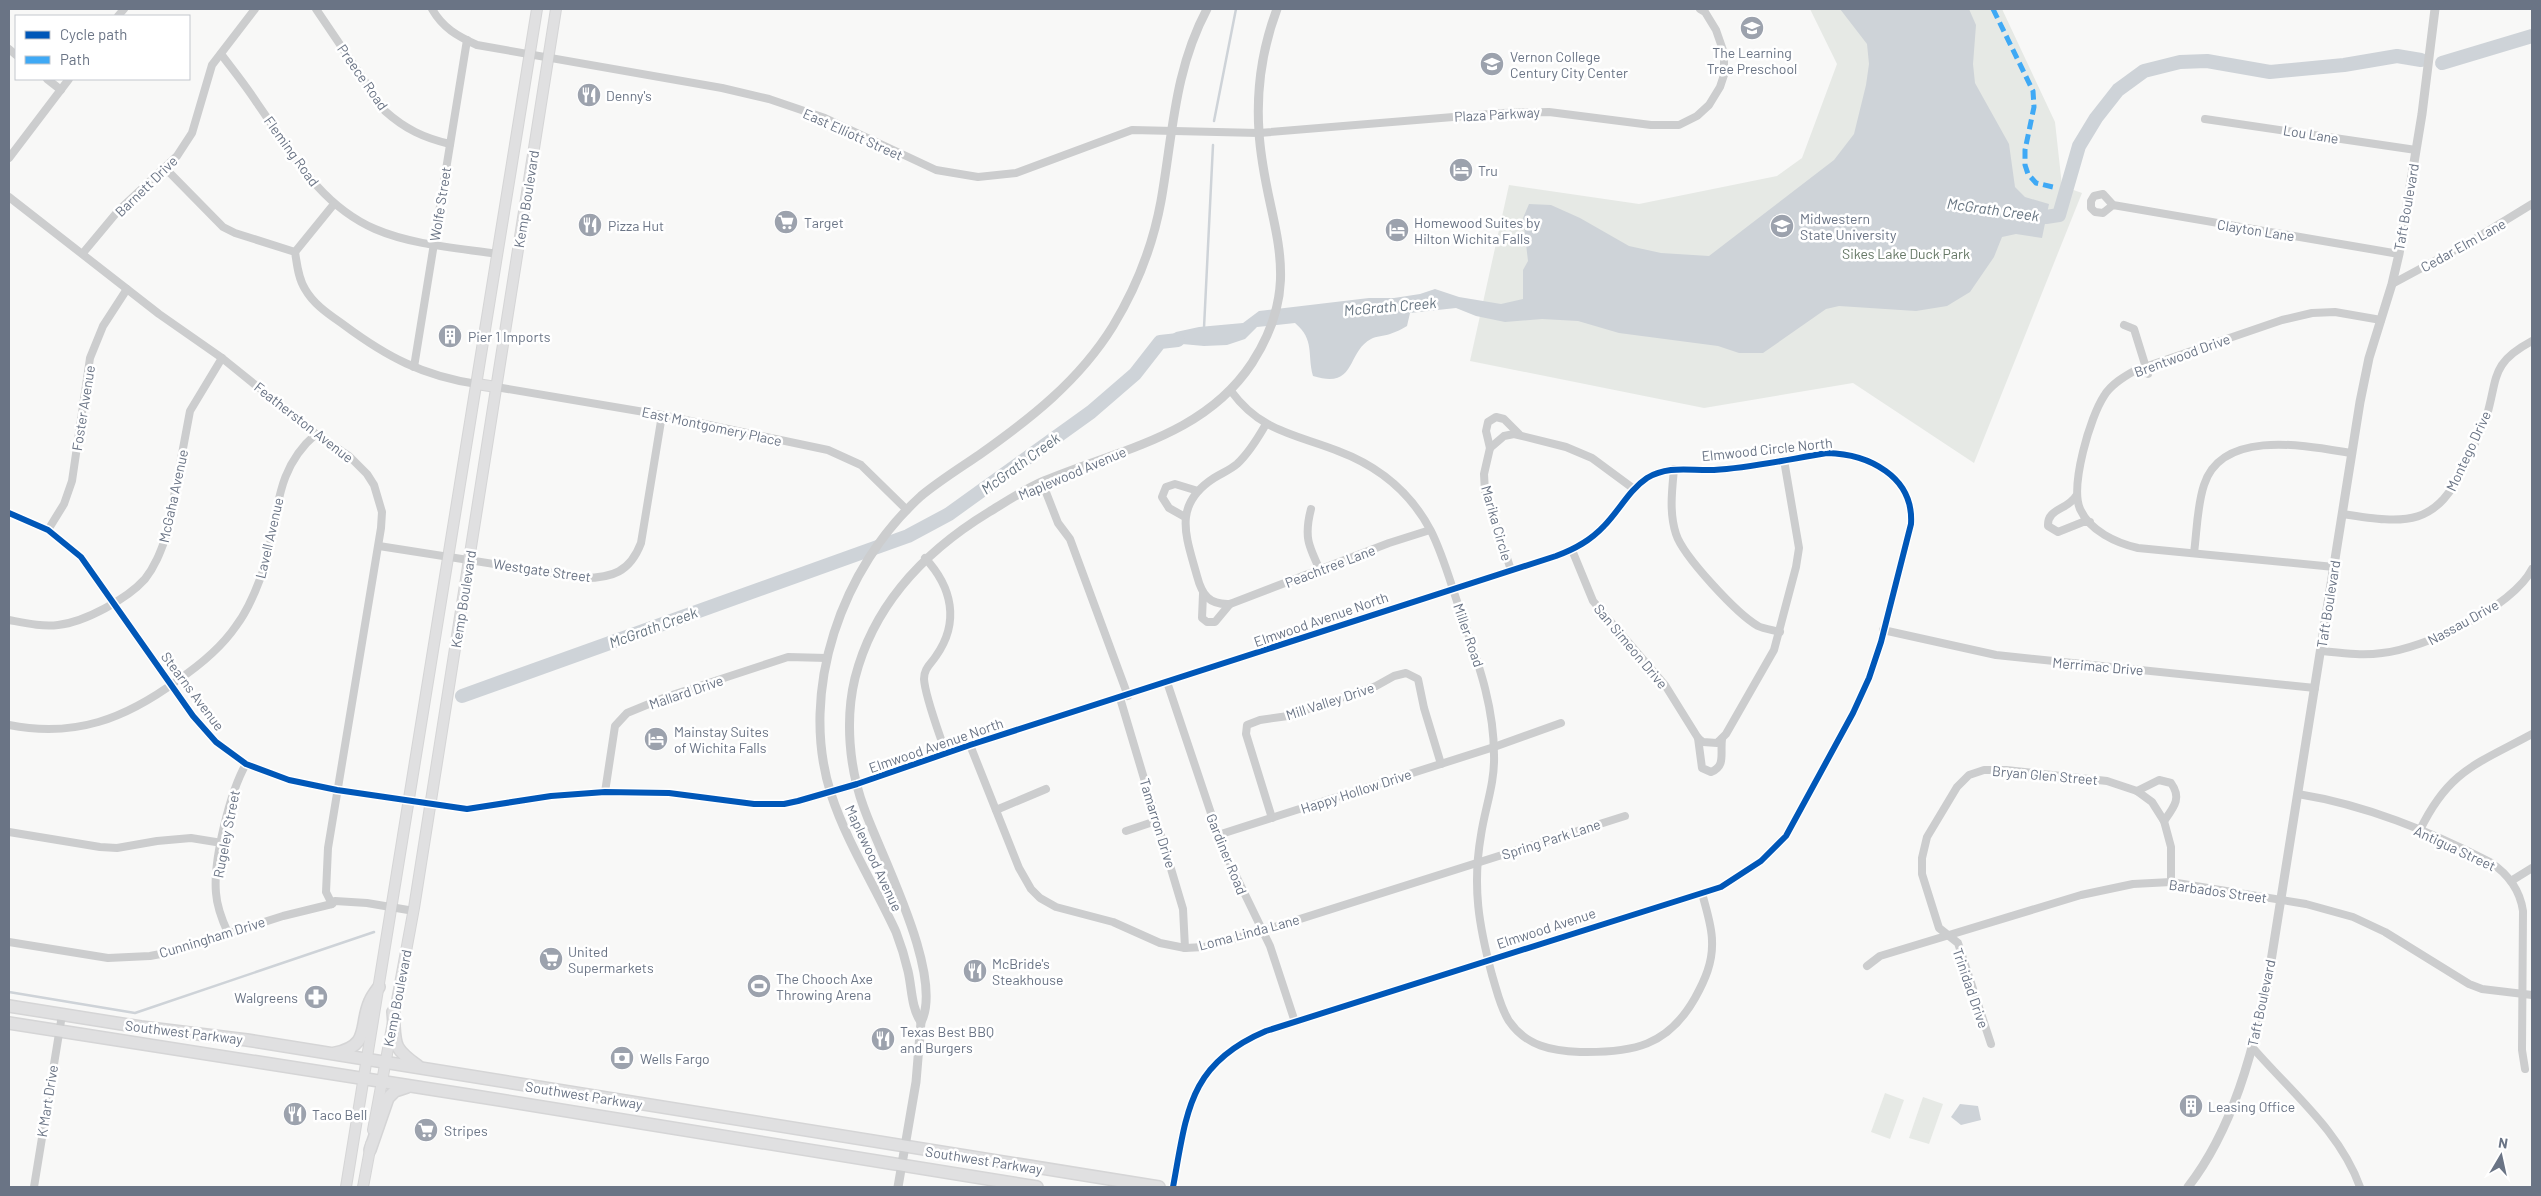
<svg xmlns="http://www.w3.org/2000/svg" width="2541" height="1196" viewBox="0 0 2541 1196" font-family="Barlow,sans-serif">
<style>
.green{fill:#e6e9e5}
.water{fill:#ced3d8}
.lines{fill:none;stroke-linecap:round;stroke-linejoin:round}
.stream{stroke:#ced3d8;stroke-width:2.5}
.river{stroke:#ced3d8;stroke-width:14}
.secondary-casing{stroke:#d5d5d6;stroke-width:12}
.primary-casing{stroke:#d5d5d6;stroke-width:14}
.minor{stroke:#cccdce;stroke-width:8}
.tertiary{stroke:#cccdce;stroke-width:9}
.secondary{stroke:#e0e0e1;stroke-width:10}
.primary{stroke:#e0e0e1;stroke-width:11}
.quiet{stroke:#3fa9f5;stroke-width:5;stroke-dasharray:10 5;stroke-linecap:butt}
.cycleway-casing{stroke:#fff;stroke-width:9}
.cycleway{stroke:#0057b8;stroke-width:6}
.labels{text-anchor:middle;dominant-baseline:central;stroke-width:5;stroke-linejoin:round;paint-order:stroke}
.poi-label{font-size:14px;fill:#6a7485;stroke:#fff;text-anchor:start}
.street-label{font-size:14px;fill:#6a7485;stroke:#fff}
.park-label{font-size:14px;fill:#657764;stroke:#fff}
.water-label{font-size:15px;font-style:italic;fill:#667480;stroke:#fff}
</style>
<rect width="100%" height="100%" fill="#f8f8f7"/>
<g class="green">
<polygon points="1810,9 2002,9 2055,122 2062,186 2082,193 1974,463 1853,383 1704,408 1470,361 1509,185 1639,204 1777,176 1802,158 1837,64"/>
<polygon points="1885,1093 1904,1100 1890,1139 1871,1132"/>
<polygon points="1923,1097 1943,1104 1929,1144 1909,1138"/>
</g>
<g class="water">
<path d="M1840 9H1969L1976 25 1973 64 1975 83 2009 144 2015 187 2025 197 2049 204 2042 238 2016 234 2002 237 1994 257 1970 292 1947 306 1916 311 1839 306 1826 309 1763 353H1739L1718 346 1619 333 1578 321 1542 319 1505 322 1476 316 1456 308 1410 313 1407 326C1402 329 1396 332 1390 334 1384 336 1376 336 1371 339 1346 352 1357 390 1313 376 1307 354 1315 340 1295 323L1257 327 1245 339 1227 345 1204 346 1160 342 1176 332 1199 327 1243 323 1259 311 1369 298H1394L1420 294 1435 289 1459 297 1501 304 1523 299V270L1528 261 1523 218 1529 204 1551 205 1580 218 1629 246 1661 253 1709 256 1834 160 1854 134 1866 85 1869 64 1867 44Z"/>
<polygon points="1960,1104 1978,1106 1981,1120 1961,1125 1951,1117"/>
</g>
<g class="lines">
<g class="stream">
<polyline points="1214,121 1236,9"/>
<polyline points="1204,328 1213,145"/>
<polyline points="9,992 135,1013 374,932"/>
</g>
<g class="river">
<polyline points="2442,63 2532,36"/>
<polyline points="2028,214 2046,217 2059,215 2079,146 2096,118 2118,90 2144,71 2180,62 2207,61 2270,72 2344,65 2397,56 2421,60"/>
<polyline points="462,696 908,536 949,514 1091,412 1135,374 1160,342 1178,340"/>
</g>
<g class="secondary-casing">
<g id="secondary">
<polyline points="477,384 496,387"/>
<polyline points="373,1130 414,908 556,9"/>
<polyline points="346,1187 537,9"/>
<polyline points="363,1187 371,1144"/>
</g>
</g>
<g class="primary-casing">
<g id="primary">
<polyline points="9,1006 141,1027 247,1040 1159,1187"/>
<path d="M393 1012C396 1043 390 1046 418 1066"/>
<polyline points="9,1023 481,1097 1037,1187"/>
<path d="M335 1053C371 1046 359 1025 370 1001 372 996 376 991 379 987"/>
<polyline points="370,1150 388,1098 395,1091 407,1087"/>
</g>
</g>
<g class="minor">
<path d="M316 9 385 111C405 129 424 138 450 144"/>
<path d="M432 9C443 28 457 36 477 45L722 88 769 99 825 118 936 170 978 177 1016 173 1132 130 1259 133 1502 113 1549 112 1651 125H1679L1697 116 1709 105 1720 87 1724 75V53L1716 30 1705 12 1700 9"/>
<polyline points="118,16 124,9"/>
<polyline points="9,49 16,55"/>
<path d="M221 54C233 70 246 86 257 103 291 151 318 204 375 229 412 245 458 248 498 254"/>
<polyline points="47,79 61,90"/>
<polyline points="2205,119 2416,150"/>
<polyline points="9,158 69,79"/>
<path d="M165 168 223 227 235 233 295 252C297 264 298 278 305 289 314 305 330 315 344 325 387 357 423 376 477 384"/>
<polyline points="9,197 159,314 222,358 316,434 349,456 367,474 374,485 382,512 381,528 328,848 326,892 332,904"/>
<polyline points="2113,205 2103,213 2095,212 2091,208 2091,201 2094,196 2103,194 2113,205 2399,254"/>
<polyline points="295,252 334,204"/>
<polyline points="83,253 118,211 177,156 192,133 212,65 255,9"/>
<polyline points="2392,284 2470,242 2532,204"/>
<polyline points="2124,325 2134,329 2148,374"/>
<polyline points="414,367 467,40"/>
<polyline points="496,387 662,415 828,450 861,465 907,510"/>
<path d="M1231 391C1261 432 1295 434 1338 451 1378 466 1411 493 1431 531 1444 557 1451 585 1461 613 1477 660 1494 704 1494 755 1495 783 1485 808 1481 835 1472 887 1479 926 1492 975 1497 991 1500 1007 1509 1021 1526 1046 1552 1051 1580 1052 1633 1053 1668 1046 1695 998 1705 980 1713 962 1712 941 1712 926 1706 909 1702 893"/>
<path d="M1266 424C1258 438 1249 453 1237 464 1230 470 1222 473 1214 478 1172 505 1186 536 1197 576 1202 595 1209 605 1230 604L1389 543 1430 530"/>
<polyline points="1490,448 1486,431 1488,422 1496,417 1504,419 1519,434"/>
<path d="M1674 469C1672 490 1669 513 1676 534 1683 556 1737 614 1758 626 1764 629 1773 630 1780 632"/>
<polyline points="1042,482 1058,523 1070,539 1128,696"/>
<path d="M2076 496C2068 510 2047 508 2048 526L2058 532 2083 522H2090"/>
<path d="M1311 509C1304 536 1308 545 1320 570"/>
<path d="M9 513 48 530 81 557 193 716 216 742 246 764 289 780 337 790 467 809 551 796 605 792 669 793 754 804H784L798 801 857 784 970 745 1556 556C1575 549 1590 541 1604 526 1619 511 1629 490 1647 478 1669 465 1690 471 1714 470 1751 468 1790 459 1827 453 1868 454 1914 476 1911 524L1881 642 1869 678 1853 713 1786 836 1761 861 1721 887 1266 1031C1188 1064 1187 1112 1173 1187"/>
<path d="M2342 514C2408 524 2436 528 2467 461 2473 446 2482 431 2487 415 2498 376 2491 363 2532 341"/>
<polyline points="1185,517 1169,508 1162,497 1166,487 1175,484 1198,491"/>
<polyline points="48,530 64,504 72,481 90,358 103,326 127,289"/>
<path d="M379 546 584 578C612 578 630 572 641 543L662 415"/>
<polyline points="1572,550 1593,601 1665,685 1698,738 1703,742 1717,743 1726,734 1774,650 1796,567 1799,548 1784,460"/>
<path d="M2194 553C2197 530 2197 506 2204 485 2222 428 2308 446 2351 453"/>
<path d="M925 558C952 587 960 622 936 656 931 664 924 668 924 679 925 697 940 735 946 754"/>
<path d="M2334 567 2138 548C2116 543 2090 531 2080 509 2070 486 2090 417 2104 396 2111 384 2125 376 2136 370L2282 320 2312 313 2335 312 2381 320"/>
<polyline points="1511,570 1485,492 1484,474 1490,448 1504,436 1514,434 1566,447 1592,458 1634,489"/>
<polyline points="1203,594 1202,618 1207,622 1215,622 1230,604"/>
<path d="M9 620C25 623 42 627 58 625 85 622 127 599 145 579 156 565 161 550 167 534L190 411 222 358"/>
<polyline points="1883,630 1996,655 2315,688"/>
<path d="M2321 651C2341 653 2362 656 2382 653 2424 649 2513 607 2532 569"/>
<polyline points="1167,682 1223,849 1270,946 1295,1022"/>
<polyline points="1120,698 1183,909 1185,948"/>
<path d="M9 725C75 738 125 719 178 680 200 665 221 648 236 626 246 613 254 595 260 579 281 528 268 475 316 434"/>
<path d="M1698 738 1702 768 1711 772C1726 766 1720 754 1722 739"/>
<polyline points="970,745 1019,868 1031,889 1040,898 1056,907 1113,922 1160,943 1185,948 1204,947 1262,931 1625,816"/>
<path d="M2137 791 2159 780 2171 783C2182 798 2174 807 2164 821"/>
<polyline points="605,792 615,726 627,713 666,697 788,657 827,658"/>
<path d="M2298 794C2366 805 2429 831 2490 862 2508 874 2520 890 2523 911L2522 1050 2525 1069"/>
<polyline points="996,810 1046,789"/>
<polyline points="1272,818 1246,734 1247,725 1260,720 1288,716 1376,686 1394,676 1406,673 1418,679 1424,708 1441,764"/>
<path d="M2420 830C2449 770 2477 764 2532 734"/>
<polyline points="1126,831 1156,821"/>
<polyline points="9,832 100,847 117,848 157,841 191,838 222,843"/>
<polyline points="1218,835 1494,747 1561,723"/>
<polyline points="2511,881 2532,868"/>
<path d="M228 933C222 920 217 908 216 893 213 860 230 792 246 764"/>
<polyline points="9,942 108,958 150,956 171,952 283,916 332,904 335,901 367,903 414,911"/>
<polyline points="1867,966 1880,956 2081,895 2133,884 2171,882 2306,904 2353,917 2385,932 2469,984 2482,989 2532,995"/>
<polyline points="1991,1044 1958,943 1939,928 1922,874 1922,858 1927,837 1957,787 1969,775 1984,770 2006,770 2107,781 2137,791 2152,802 2164,821 2171,847 2171,882"/>
<path d="M2253 1048C2291 1092 2340 1131 2360 1187"/>
<polyline points="34,1187 62,1015"/>
</g>
<g class="tertiary">
<path d="M921 1022C911 1007 912 988 908 971 905 958 901 945 896 932 875 886 847 843 831 794 798 691 842 567 921 496 939 481 960 468 979 455 1030 419 1079 381 1113 326 1136 288 1153 245 1161 201 1173 133 1174 71 1207 9"/>
<path d="M898 1187 916 1082 921 1022C945 976 880 854 864 808 849 768 845 719 855 678 874 603 925 551 989 512 1007 501 1025 489 1044 481 1120 449 1204 436 1252 363 1309 275 1264 221 1259 132 1256 89 1262 49 1277 9"/>
<path d="M2188 1187C2233 1129 2253 1052 2268 980L2360 402 2369 358 2392 284 2399 254 2422 114 2435 9"/>
</g>
<use href="#secondary" class="secondary"/>
<use href="#primary" class="primary"/>
<polyline class="quiet" points="1993,9 2033,91 2034,107 2025,150 2025,165 2028,174 2036,183 2053,187"/>
<g class="cycleway-casing">
<path id="cycleway" d="M9 513 48 530 81 557 193 716 216 742 246 764 289 780 337 790 467 809 551 796 605 792 669 793 754 804H784L798 801 857 784 970 745 1556 556C1575 549 1590 541 1604 526 1619 511 1629 490 1647 478 1669 465 1690 471 1714 470 1751 468 1790 459 1827 453 1868 454 1914 476 1911 524L1881 642 1869 678 1853 713 1786 836 1761 861 1721 887 1266 1031C1188 1064 1187 1112 1173 1187"/>
</g>
<use href="#cycleway" class="cycleway"/>
</g>
<defs>
<g id="school-disc" transform="scale(1.25)"><circle r="9.5" fill="#9ca2ad" stroke="#fff"/><path d="M0-5L7-2L0 1L-7-2ZM-4 1L0 2.5L4 1V4Q0 6-4 4Z" fill="#fff"/></g>
<g id="university-disc" transform="scale(1.25)"><circle r="9.5" fill="#9ca2ad" stroke="#fff"/><path d="M0-5L7-2L0 1L-7-2ZM-4 1L0 2.5L4 1V4Q0 6-4 4Z" fill="#fff"/></g>
<g id="restaurant-disc" transform="scale(1.25)"><circle r="9.5" fill="#9ca2ad" stroke="#fff"/><path d="M-5-6h1v4h1v-4h1v4h1v-4h1v5L-1.5 .5V6h-2V.5L-5-1ZM5-6V6H3V1.5H1.5Q1.5-4 5-6Z" fill="#fff"/></g>
<g id="hotel-disc" transform="scale(1.25)"><circle r="9.5" fill="#9ca2ad" stroke="#fff"/><path d="M-6-4.5h1.5V1H6V5H4.5V3h-9V5H-6ZM-4 0a1.8 1.8 0 1 1 3.6 0ZM.5 0V-2.5h3Q6-2.5 6 0Z" fill="#fff"/></g>
<g id="supermarket-disc" transform="scale(1.25)"><circle r="9.5" fill="#9ca2ad" stroke="#fff"/><path d="M-6-5.5h2.5l.6 2H6L4.5 2H-2.5L-4.4-4H-6ZM-1.5 3.2a1.3 1.3 0 1 0 .1 0ZM3 3.2a1.3 1.3 0 1 0 .1 0Z" fill="#fff"/></g>
<g id="building-disc" transform="scale(1.25)"><circle r="9.5" fill="#9ca2ad" stroke="#fff"/><path d="M-4-6H4V6H1V3H-1V6H-4ZM-2.5-4.3h1.7v1.8h-1.7ZM.8-4.3h1.7v1.8H.8ZM-2.5-1h1.7V.8h-1.7ZM.8-1h1.7V.8H.8Z" fill="#fff"/></g>
<g id="stadium-disc" transform="scale(1.25)"><circle r="9.5" fill="#9ca2ad" stroke="#fff"/><path d="M0-5a6.5 5 0 1 0 0 10a6.5 5 0 1 0 0-10ZM-3.5-1.8h7v3.6h-7Z" fill="#fff"/></g>
<g id="pharmacy-disc" transform="scale(1.25)"><circle r="9.5" fill="#9ca2ad" stroke="#fff"/><path d="M-2-6h4v4h4v4h-4v4h-4v-4h-4v-4h4Z" fill="#fff"/></g>
<g id="bank-disc" transform="scale(1.25)"><circle r="9.5" fill="#9ca2ad" stroke="#fff"/><path d="M-6-4H6V4H-6ZM0-2.3a2.3 2.3 0 1 0 0 4.6a2.3 2.3 0 1 0 0-4.6Z" fill="#fff"/></g>
</defs>
<g fill-rule="evenodd">
<use href="#school-disc" x="1752" y="28"/>
<use href="#university-disc" x="1492" y="64"/>
<use href="#restaurant-disc" x="589" y="95"/>
<use href="#hotel-disc" x="1461" y="170"/>
<use href="#supermarket-disc" x="786" y="222"/>
<use href="#restaurant-disc" x="590" y="225"/>
<use href="#university-disc" x="1782" y="226"/>
<use href="#hotel-disc" x="1397" y="230"/>
<use href="#building-disc" x="450" y="336"/>
<use href="#hotel-disc" x="656" y="739"/>
<use href="#supermarket-disc" x="551" y="959"/>
<use href="#restaurant-disc" x="975" y="971"/>
<use href="#stadium-disc" x="759" y="986"/>
<use href="#pharmacy-disc" x="316" y="997"/>
<use href="#restaurant-disc" x="883" y="1039"/>
<use href="#bank-disc" x="622" y="1058"/>
<use href="#building-disc" x="2191" y="1106"/>
<use href="#restaurant-disc" x="295" y="1114"/>
<use href="#supermarket-disc" x="426" y="1130"/>
</g>
<g class="labels">
<g class="poi-label">
<text x="1752" y="52" text-anchor="middle">The Learning<tspan x="1752" dy="16">Tree Preschool</tspan></text>
<text x="1510" y="56">Vernon College<tspan x="1510" dy="16">Century City Center</tspan></text>
<text x="606" y="95">Denny's</text>
<text x="1478" y="170">Tru</text>
<text x="1800" y="218">Midwestern<tspan x="1800" dy="16">State University</tspan></text>
<text x="804" y="222">Target</text>
<text x="1414" y="222">Homewood Suites by<tspan x="1414" dy="16">Hilton Wichita Falls</tspan></text>
<text x="608" y="225">Pizza Hut</text>
<text x="468" y="336">Pier 1 Imports</text>
<text x="674" y="731">Mainstay Suites<tspan x="674" dy="16">of Wichita Falls</tspan></text>
<text x="568" y="951">United<tspan x="568" dy="16">Supermarkets</tspan></text>
<text x="992" y="963">McBride's<tspan x="992" dy="16">Steakhouse</tspan></text>
<text x="776" y="978">The Chooch Axe<tspan x="776" dy="16">Throwing Arena</tspan></text>
<text x="298" y="997" text-anchor="end">Walgreens</text>
<text x="900" y="1031">Texas Best BBQ<tspan x="900" dy="16">and Burgers</tspan></text>
<text x="640" y="1058">Wells Fargo</text>
<text x="2208" y="1106">Leasing Office</text>
<text x="312" y="1114">Taco Bell</text>
<text x="444" y="1130">Stripes</text>
</g>
<g class="street-label">
<text transform="translate(363 77) rotate(55)">Preece Road</text>
<text transform="translate(1497 114) rotate(-3)">Plaza Parkway</text>
<text transform="translate(853 134) rotate(24)">East Elliott Street</text>
<text transform="translate(2311 134) rotate(9)">Lou Lane</text>
<text transform="translate(292 151) rotate(54)">Fleming Road</text>
<text transform="translate(146 186) rotate(-44)">Barnett Drive</text>
<text transform="translate(526 199) rotate(-81)">Kemp Boulevard</text>
<text transform="translate(440 204) rotate(-81)">Wolfe Street</text>
<text transform="translate(2406 207) rotate(-80)">Taft Boulevard</text>
<text transform="translate(2256 230) rotate(9)">Clayton Lane</text>
<text transform="translate(2463 245) rotate(-29)">Cedar Elm Lane</text>
<text transform="translate(2182 355) rotate(-20)">Brentwood Drive</text>
<text transform="translate(83 408) rotate(-81)">Foster Avenue</text>
<text transform="translate(304 422) rotate(38)">Featherston Avenue</text>
<text transform="translate(712 426) rotate(12)">East Montgomery Place</text>
<text transform="translate(1767 449) rotate(-6)">Elmwood Circle North</text>
<text transform="translate(2468 451) rotate(-65)">Montego Drive</text>
<text transform="translate(1072 473) rotate(-23)">Maplewood Avenue</text>
<text transform="translate(173 496) rotate(-78)">McGaha Avenue</text>
<text transform="translate(1497 523) rotate(74)">Marika Circle</text>
<text transform="translate(269 538) rotate(-77)">Lavell Avenue</text>
<text transform="translate(1330 566) rotate(-21)">Peachtree Lane</text>
<text transform="translate(542 570) rotate(8)">Westgate Street</text>
<text transform="translate(463 599) rotate(-81)">Kemp Boulevard</text>
<text transform="translate(2328 604) rotate(-81)">Taft Boulevard</text>
<text transform="translate(1321 619) rotate(-19)">Elmwood Avenue North</text>
<text transform="translate(2463 622) rotate(-29)">Nassau Drive</text>
<text transform="translate(1469 635) rotate(71)">Miller Road</text>
<text transform="translate(1631 646) rotate(50)">San Simeon Drive</text>
<text transform="translate(2098 666) rotate(5)">Merrimac Drive</text>
<text transform="translate(193 691) rotate(53)">Stearns Avenue</text>
<text transform="translate(686 692) rotate(-19)">Mallard Drive</text>
<text transform="translate(1330 701) rotate(-18)">Mill Valley Drive</text>
<text transform="translate(936 745) rotate(-19)">Elmwood Avenue North</text>
<text transform="translate(2045 775) rotate(5)">Bryan Glen Street</text>
<text transform="translate(1356 791) rotate(-18)">Happy Hollow Drive</text>
<text transform="translate(1158 823) rotate(73)">Tamarron Drive</text>
<text transform="translate(226 834) rotate(-79)">Rugeley Street</text>
<text transform="translate(1551 839) rotate(-18)">Spring Park Lane</text>
<text transform="translate(2455 848) rotate(25)">Antigua Street</text>
<text transform="translate(1227 854) rotate(68)">Gardiner Road</text>
<text transform="translate(874 858) rotate(65)">Maplewood Avenue</text>
<text transform="translate(2218 891) rotate(8)">Barbados Street</text>
<text transform="translate(1546 928) rotate(-18)">Elmwood Avenue</text>
<text transform="translate(1249 932) rotate(-15)">Loma Linda Lane</text>
<text transform="translate(212 937) rotate(-17)">Cunningham Drive</text>
<text transform="translate(1971 988) rotate(71)">Trinidad Drive</text>
<text transform="translate(397 998) rotate(-79)">Kemp Boulevard</text>
<text transform="translate(2261 1003) rotate(-78)">Taft Boulevard</text>
<text transform="translate(184 1032) rotate(7)">Southwest Parkway</text>
<text transform="translate(584 1095) rotate(9)">Southwest Parkway</text>
<text transform="translate(47 1101) rotate(-81)">K Mart Drive</text>
<text transform="translate(984 1160) rotate(9)">Southwest Parkway</text>
</g>
<g class="park-label">
<text x="1906" y="253">Sikes Lake Duck Park</text>
</g>
<g class="water-label">
<text transform="translate(1993 209) rotate(8)">McGrath Creek</text>
<text transform="translate(1390 306) rotate(-5)">McGrath Creek</text>
<text transform="translate(1020 463) rotate(-36)">McGrath Creek</text>
<text transform="translate(653 627) rotate(-20)">McGrath Creek</text>
</g>
</g>
<rect width="2541" height="1196" fill="none" stroke="#6a7485" stroke-width="20"/>
<rect x="15" y="15" width="175" height="65" fill="#ffffff" stroke="#c3c7ce"/>
<rect x="25" y="31" width="25" height="8" fill="#0057b8" stroke="#c3c7ce"/>
<text x="60" y="40" font-size="15" fill="#6a7485">Cycle path</text>
<rect x="25" y="56" width="25" height="8" fill="#3fa9f5" stroke="#c3c7ce"/>
<text x="60" y="65" font-size="15" fill="#6a7485">Path</text>
<g transform="translate(2501 1156) rotate(9)" stroke="#ffffff" stroke-width="4" paint-order="stroke">
<path d="M0-4L9 19L0 12L-9 19Z" fill="#6a7485"/>
<text y="-8" font-size="14" font-weight="bold" text-anchor="middle" fill="#6a7485">N</text>
</g>
</svg>
